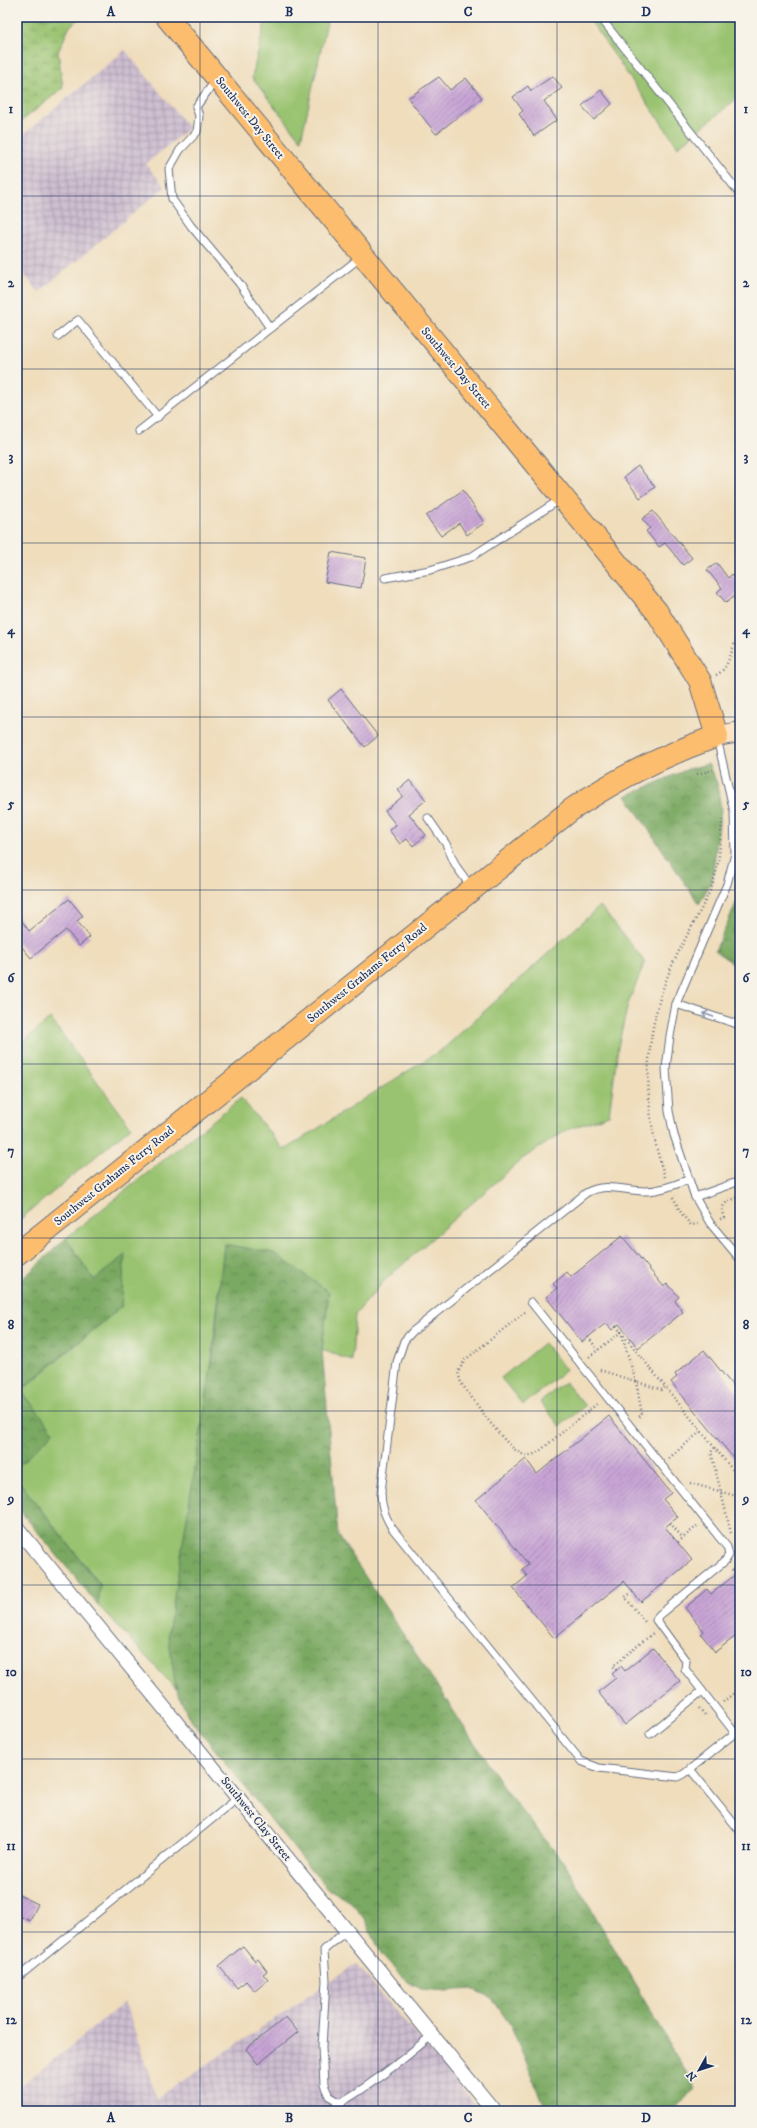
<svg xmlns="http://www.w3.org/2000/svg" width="757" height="2128" viewBox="0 0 757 2128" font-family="'IM FELL DW Pica',serif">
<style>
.industrial{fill:url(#industrial-grid)}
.green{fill:#99c36f;stroke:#5a7966}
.forest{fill:url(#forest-crowns);stroke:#4a6c60}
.wetland{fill:url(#wetland-marsh);stroke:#5a7966}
.building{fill:url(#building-hatch)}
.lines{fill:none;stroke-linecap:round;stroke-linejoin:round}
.lane-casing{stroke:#656c7f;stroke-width:9}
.street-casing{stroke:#656c7f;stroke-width:16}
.secondary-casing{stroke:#656c7f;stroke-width:22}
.primary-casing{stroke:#656c7f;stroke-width:24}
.path{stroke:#656c7f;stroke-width:2.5;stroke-dasharray:1 3;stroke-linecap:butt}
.lane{stroke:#fff;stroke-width:7}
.street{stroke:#fff;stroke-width:14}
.secondary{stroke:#fee5c5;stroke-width:20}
.primary{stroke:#fcbd6e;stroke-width:22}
.oneway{stroke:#8d97ae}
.grid{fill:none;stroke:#1b2f5e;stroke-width:1;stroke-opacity:0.55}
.labels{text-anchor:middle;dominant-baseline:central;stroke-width:4;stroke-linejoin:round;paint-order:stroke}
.street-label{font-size:12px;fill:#1b2f5e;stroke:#f7f3e8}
.neatline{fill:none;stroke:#1b2f5e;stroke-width:1.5}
.grid-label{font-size:13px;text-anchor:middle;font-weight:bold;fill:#1b2f5e}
</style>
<defs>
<pattern id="industrial-grid" width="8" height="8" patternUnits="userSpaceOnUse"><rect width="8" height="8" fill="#cebed0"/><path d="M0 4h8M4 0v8" fill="none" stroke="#a69bac"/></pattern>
<pattern id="forest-crowns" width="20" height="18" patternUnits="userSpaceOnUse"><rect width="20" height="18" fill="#7aa962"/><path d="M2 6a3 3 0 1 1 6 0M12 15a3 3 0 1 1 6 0" fill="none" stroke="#638a54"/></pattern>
<pattern id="wetland-marsh" width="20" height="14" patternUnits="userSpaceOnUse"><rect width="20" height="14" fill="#99c36f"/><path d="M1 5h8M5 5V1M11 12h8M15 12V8" fill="none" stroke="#7c9f5e"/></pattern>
<pattern id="building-hatch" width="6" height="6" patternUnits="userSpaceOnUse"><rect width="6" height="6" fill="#c8a4d5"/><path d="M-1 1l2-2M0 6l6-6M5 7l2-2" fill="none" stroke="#a286b0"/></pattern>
</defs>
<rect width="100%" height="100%" fill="#f7f3e8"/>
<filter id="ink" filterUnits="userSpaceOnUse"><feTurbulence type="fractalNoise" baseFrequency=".025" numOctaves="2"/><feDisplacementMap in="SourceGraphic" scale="8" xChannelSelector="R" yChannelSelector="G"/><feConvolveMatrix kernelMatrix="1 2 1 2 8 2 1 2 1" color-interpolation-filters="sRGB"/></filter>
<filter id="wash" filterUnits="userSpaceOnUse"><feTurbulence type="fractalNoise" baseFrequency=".012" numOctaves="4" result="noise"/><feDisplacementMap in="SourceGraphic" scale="16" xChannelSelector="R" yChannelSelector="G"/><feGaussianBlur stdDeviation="0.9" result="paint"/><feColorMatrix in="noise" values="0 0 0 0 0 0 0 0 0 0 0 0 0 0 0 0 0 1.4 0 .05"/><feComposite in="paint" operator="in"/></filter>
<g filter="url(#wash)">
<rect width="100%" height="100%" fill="#efddbc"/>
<g class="industrial">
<polygon points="125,50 189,128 146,164 165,187 39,292 17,266 17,140"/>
<polygon points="356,1964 480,2111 17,2111 17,2089 125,2002 157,2098"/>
</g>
<g class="green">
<polygon points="266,17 328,17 301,140 252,78"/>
<polygon points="588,17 740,17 740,96 678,147"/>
<polygon points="600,906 645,962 628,1004 618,1047 609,1115 567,1130 522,1159 384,1281 355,1315 352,1361 322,1350 329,1292 224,1245 176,1689 98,1605 100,1584 17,1479 17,1467 54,1432 21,1391 121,1307 124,1256 94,1280 66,1238 241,1098 284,1150 444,1048"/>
<polygon points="50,1018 131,1127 17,1222 17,1048"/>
<polygon points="544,1343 566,1370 523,1405 501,1378"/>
<polygon points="565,1382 585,1406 560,1426 540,1402"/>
</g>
<g class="forest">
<polygon points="708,764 717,783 721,809 712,880 699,904 626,796 688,769"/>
<polygon points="740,894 740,968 715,951"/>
<polygon points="66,1238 94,1280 125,1255 121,1307 21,1390 54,1432 17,1467 17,1284"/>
<polygon points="224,1244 274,1253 329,1292 322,1350 338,1535 506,1791 565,1864 696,2089 670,2111 547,2111 511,2026 492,1998 472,1989 445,1991 421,1989 408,1982 382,1955 365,1920 351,1902 329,1889 312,1871 188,1716 176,1689 168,1635 213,1356"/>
<polygon points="17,1479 100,1585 98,1605 17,1507"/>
</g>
<polygon class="wetland" points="17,17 81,17 70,26 58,52 63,88 17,125"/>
<g id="blocks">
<g class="building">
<polygon points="553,76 562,88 544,101 557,120 534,136 519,114 523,111 513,97 528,86 531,91"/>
<polygon points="439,77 450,90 466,78 482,98 436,134 408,98"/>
<polygon points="601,90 612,104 594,120 582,106"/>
<polygon points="638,466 655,487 640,498 624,477"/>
<polygon points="463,490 484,523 467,535 459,523 441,536 426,516"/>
<polygon points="653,511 692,558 683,565 665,543 659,547 646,531 650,528 642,519"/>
<polygon points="331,552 366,558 361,588 325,582"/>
<polygon points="717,563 728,578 732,574 735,578 740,574 740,592 726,603 717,592 722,588 707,570"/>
<polygon points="341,689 378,736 365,747 328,700"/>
<polygon points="410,780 426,800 409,814 426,835 413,846 407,839 400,844 389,830 396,825 385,811 403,796 398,790"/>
<polygon points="69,899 83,916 77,921 90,937 79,946 66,930 31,958 17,941 17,914 29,931"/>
<polygon points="622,1236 664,1287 668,1284 679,1297 675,1301 683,1312 638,1348 619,1324 612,1330 606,1323 582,1342 546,1297 557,1288 553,1284 567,1272 571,1277"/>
<polygon points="704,1350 740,1395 740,1466 671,1382 677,1377 675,1374"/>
<polygon points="609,1416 671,1493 663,1499 678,1517 665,1527 692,1560 641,1602 624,1581 554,1638 513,1588 527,1576 522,1569 528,1564 476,1500 526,1459 537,1474"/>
<polygon points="740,1571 740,1633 715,1652 701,1634 704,1631 685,1608 707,1589 711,1594"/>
<polygon points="653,1648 680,1681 625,1725 598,1692 616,1678 612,1674 621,1666 625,1671"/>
<polygon points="17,1894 38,1904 30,1921 17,1915"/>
<polygon points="243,1946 255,1961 258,1959 267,1971 263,1974 268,1980 255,1991 246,1981 237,1988 219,1966"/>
<polygon points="286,2017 298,2032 258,2064 246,2049"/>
</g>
</g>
</g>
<g filter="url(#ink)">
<use href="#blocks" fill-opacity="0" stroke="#656c7f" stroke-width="1"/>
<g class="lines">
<g class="lane-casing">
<g id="lane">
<polyline points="600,17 740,194"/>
<polyline points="215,81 196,107 199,116 197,132 180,150 169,169 172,199 191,226 239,283 270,328"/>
<polyline points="58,336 78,320 158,417"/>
<polyline points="139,431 361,257"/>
<polyline points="385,578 430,570 471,557 561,499"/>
<polyline points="717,738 734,812 735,854 727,884 676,1004 670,1036 666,1068 669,1111 674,1135 695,1197 710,1223 740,1259"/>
<polyline points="428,818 446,844 456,866 471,887"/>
<polyline points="676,1004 740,1025"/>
<path d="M688 1180C674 1185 660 1191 645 1191 625 1191 605 1182 586 1193L412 1332 404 1341 397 1362 381 1492C381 1507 385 1516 392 1528L581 1761 599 1768 678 1777 684 1774 740 1729"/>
<polyline points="695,1197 740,1181"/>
<polyline points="531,1302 727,1547 729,1555 725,1561 659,1615 656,1620 686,1661 685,1669 735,1733"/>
<polyline points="650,1734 702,1691"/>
<polyline points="690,1769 740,1831"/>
<polyline points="17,1978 238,1798"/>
<polyline points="341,2103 329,2096 324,2085 322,2047 326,1981 324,1950 347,1930"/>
<path d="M326 2111C365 2090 399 2063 432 2035"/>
</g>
</g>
<g class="street-casing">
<polyline id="street" points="17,1528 494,2111"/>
</g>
<g class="secondary-casing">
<polyline id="secondary" points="717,736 740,732"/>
</g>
<g class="primary-casing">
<path id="primary" d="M17 1254 571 810C617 778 664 755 717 736L700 681 657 612 167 17"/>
</g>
<g class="path">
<path d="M716 675C731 668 730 647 740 634"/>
<polyline points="697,774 713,770"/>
<path d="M665 1177C643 1113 642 1042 667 978 679 946 699 917 712 886 720 865 720 841 722 820"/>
<polyline points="673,1197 681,1213 691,1225 698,1224"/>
<path d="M720 1219 724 1218C718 1204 729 1200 740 1197"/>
<path d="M525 1312 465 1360 458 1372 461 1383C473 1399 506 1448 522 1454 527 1456 532 1455 537 1453L598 1403"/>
<polyline points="616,1326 740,1479"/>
<polyline points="588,1337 598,1350"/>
<polyline points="589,1357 621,1332 636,1382 642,1414 638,1418"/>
<polyline points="600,1370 662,1390 665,1387"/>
<polyline points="715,1448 711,1452 731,1533"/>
<polyline points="669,1458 701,1431"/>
<polyline points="690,1483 740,1497"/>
<polyline points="670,1523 683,1538"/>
<polyline points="678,1542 697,1526"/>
<polyline points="732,1570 735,1574"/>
<polyline points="733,1571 740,1565"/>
<polyline points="633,1592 625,1597 645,1622"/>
<polyline points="617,1670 613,1666 653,1633"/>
<polyline points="723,1702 740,1688"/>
<polyline points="699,1708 706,1716 707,1715"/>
</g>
<use href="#lane" class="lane"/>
<use href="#street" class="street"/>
<use href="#secondary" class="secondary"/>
<use href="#primary" class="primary"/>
</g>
<defs><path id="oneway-shaft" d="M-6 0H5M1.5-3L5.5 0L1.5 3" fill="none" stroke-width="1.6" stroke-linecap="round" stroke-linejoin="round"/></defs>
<use class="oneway" href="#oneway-shaft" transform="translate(708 1015) rotate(-161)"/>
</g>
<path class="grid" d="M200 17V2111M378 17V2111M557 17V2111M17 196H740M17 369H740M17 543H740M17 717H740M17 890H740M17 1064H740M17 1238H740M17 1411H740M17 1585H740M17 1759H740M17 1932H740"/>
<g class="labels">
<g class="street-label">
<text transform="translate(250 118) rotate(51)">Southwest Day Street</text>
<text transform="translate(456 368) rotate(50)">Southwest Day Street</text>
<text transform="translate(367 973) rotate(-39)">Southwest Grahams Ferry Road</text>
<text transform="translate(114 1176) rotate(-39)">Southwest Grahams Ferry Road</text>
<text transform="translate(256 1819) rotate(51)">Southwest Clay Street</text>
</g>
</g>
<rect width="757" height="2128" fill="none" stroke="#f7f3e8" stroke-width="44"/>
<g transform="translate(699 2070) rotate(231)" stroke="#f7f3e8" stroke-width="3" paint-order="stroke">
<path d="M0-3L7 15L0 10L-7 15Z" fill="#1b2f5e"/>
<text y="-6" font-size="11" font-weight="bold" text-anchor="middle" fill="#1b2f5e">N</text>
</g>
<rect x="22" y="22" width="713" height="2084" class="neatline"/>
<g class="grid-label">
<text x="111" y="16">A</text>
<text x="289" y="16">B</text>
<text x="468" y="16">C</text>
<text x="646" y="16">D</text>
<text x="11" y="113">1</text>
<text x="746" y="113">1</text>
<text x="11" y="287">2</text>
<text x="746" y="287">2</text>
<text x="11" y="461">3</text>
<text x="746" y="461">3</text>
<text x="11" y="634">4</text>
<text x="746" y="634">4</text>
<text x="11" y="808">5</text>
<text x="746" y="808">5</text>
<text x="11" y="982">6</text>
<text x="746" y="982">6</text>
<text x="11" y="1155">7</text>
<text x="746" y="1155">7</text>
<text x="11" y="1329">8</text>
<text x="746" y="1329">8</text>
<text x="11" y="1503">9</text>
<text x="746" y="1503">9</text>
<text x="11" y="1676">10</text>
<text x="746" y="1676">10</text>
<text x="11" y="1850">11</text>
<text x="746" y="1850">11</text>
<text x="11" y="2024">12</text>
<text x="746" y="2024">12</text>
<text x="111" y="2122">A</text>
<text x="289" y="2122">B</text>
<text x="468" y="2122">C</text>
<text x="646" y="2122">D</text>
</g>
</svg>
